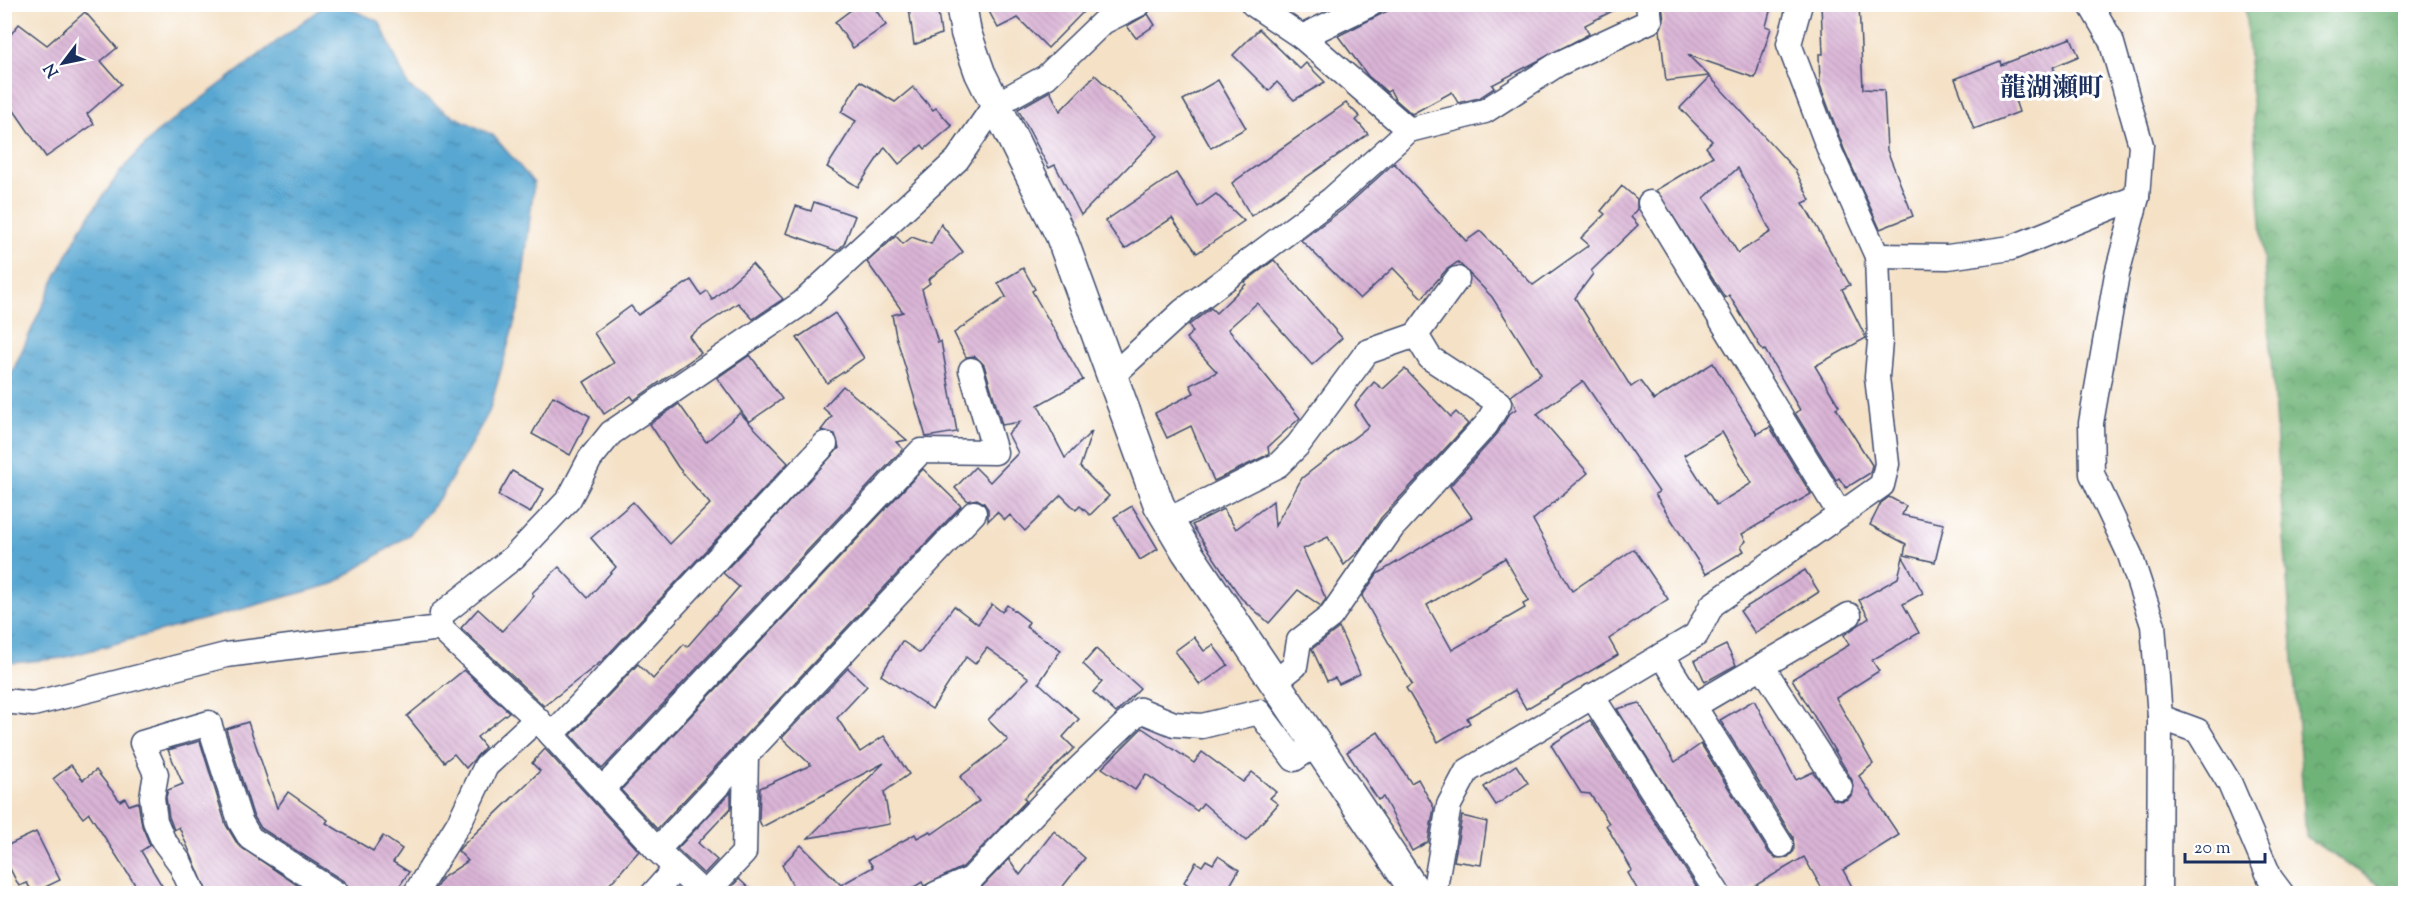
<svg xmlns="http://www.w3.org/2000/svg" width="2410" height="898" viewBox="0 0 2410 898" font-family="'Sorts Mill Goudy','Noto Serif JP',serif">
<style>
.forest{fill:url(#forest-crowns);stroke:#45716b;stroke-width:1.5}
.water{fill:url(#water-ripples);stroke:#3a6b98;stroke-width:1.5}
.building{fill:url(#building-back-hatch);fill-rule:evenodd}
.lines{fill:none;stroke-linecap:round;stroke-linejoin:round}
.minor-casing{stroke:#3c4a6e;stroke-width:27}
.tertiary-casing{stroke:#3c4a6e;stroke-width:33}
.minor{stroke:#fff;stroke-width:24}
.tertiary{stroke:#fff;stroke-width:30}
.labels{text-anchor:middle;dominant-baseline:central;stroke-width:6;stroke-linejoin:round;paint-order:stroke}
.quarter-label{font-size:26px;font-weight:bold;fill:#1b2f5e;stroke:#fff}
</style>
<defs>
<pattern id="forest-crowns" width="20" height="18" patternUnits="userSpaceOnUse" patternTransform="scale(1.5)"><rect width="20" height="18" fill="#6fb378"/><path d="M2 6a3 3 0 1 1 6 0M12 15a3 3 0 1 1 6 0" fill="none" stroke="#5a9266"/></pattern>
<pattern id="water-ripples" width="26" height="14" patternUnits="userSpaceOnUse" patternTransform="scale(1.5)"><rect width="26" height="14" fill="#58a7d2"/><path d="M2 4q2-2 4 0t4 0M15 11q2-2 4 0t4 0" fill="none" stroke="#4888ae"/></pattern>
<pattern id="building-back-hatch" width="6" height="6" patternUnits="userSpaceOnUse" patternTransform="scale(1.5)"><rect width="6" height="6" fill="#dab4d6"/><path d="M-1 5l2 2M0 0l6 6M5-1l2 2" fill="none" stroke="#ba9bba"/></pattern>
</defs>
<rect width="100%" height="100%" fill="#fff"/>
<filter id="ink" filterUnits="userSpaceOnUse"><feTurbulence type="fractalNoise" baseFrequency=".0167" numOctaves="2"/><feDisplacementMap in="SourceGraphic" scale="12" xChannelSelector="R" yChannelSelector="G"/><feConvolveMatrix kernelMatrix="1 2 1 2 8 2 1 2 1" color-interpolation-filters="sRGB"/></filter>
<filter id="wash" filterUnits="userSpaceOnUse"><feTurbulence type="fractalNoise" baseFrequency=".008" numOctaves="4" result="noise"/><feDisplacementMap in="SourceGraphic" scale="24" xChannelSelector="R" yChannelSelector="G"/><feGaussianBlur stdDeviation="1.35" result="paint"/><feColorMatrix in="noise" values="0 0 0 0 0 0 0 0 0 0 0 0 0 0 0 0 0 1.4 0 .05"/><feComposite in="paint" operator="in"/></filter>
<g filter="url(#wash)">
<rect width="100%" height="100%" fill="#f4e1c6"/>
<polygon class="forest" points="2245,5 2405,5 2405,893 2392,893 2306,837"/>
<polygon class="water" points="325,5 340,5 379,21 409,87 449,114 493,135 534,183 520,303 489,412 442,495 409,535 333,584 63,658 13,663 4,653 5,388 55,278 83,225 120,172 155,134"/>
<g id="blocks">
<g class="building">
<polygon points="859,4 872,4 886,25 853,48 835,22"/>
<polygon points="985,4 1091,4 1048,48 1018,18 998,28"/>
<polygon points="1401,4 1626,4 1585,25 1589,34 1492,85 1494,88 1479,98 1458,103 1452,92 1412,114 1395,99 1390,90 1387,92 1368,76 1338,36"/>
<polygon points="1662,4 1772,4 1766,26 1771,28 1755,78 1688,55 1709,76 1666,81 1660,30 1664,20"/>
<polygon points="1821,4 1859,4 1863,89 1884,90 1887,150 1913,216 1880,229 1844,149 1820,85 1819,54 1823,54"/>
<polygon points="937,5 941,34 914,45 909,8"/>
<polygon points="85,12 117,48 101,61 121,84 87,114 94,124 46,157 4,96 4,43 19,24 47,45"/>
<polygon points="1148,14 1155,25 1136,38 1127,26"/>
<polygon points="1259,29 1300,69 1306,63 1325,82 1294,100 1277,82 1269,91 1233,55"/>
<polygon points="2071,38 2079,56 2053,67 2060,83 2015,100 2019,112 1974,129 1955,79 2000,61 2001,65"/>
<polygon points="1095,75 1158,136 1081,215 1055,165 1049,168 1018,109 1050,91 1060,111"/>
<path d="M1710 77 1795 170 1810 200 1803 203 1850 285 1842 289 1866 338 1815 366 1839 406 1836 408 1872 465 1870 473 1846 488 1839 478 1836 480 1795 413 1800 410 1765 350 1763 351 1729 295 1725 298 1656 190 1713 156 1706 147 1712 141 1680 108ZM1738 168 1771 232 1738 253 1704 198Z"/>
<polygon points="1218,80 1246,128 1211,148 1183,100"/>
<polygon points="860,81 895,102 913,87 933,110 936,108 952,126 925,149 922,145 899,164 885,147 858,187 827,167 856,121 841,112"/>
<polygon points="1346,103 1360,117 1356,120 1368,134 1251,216 1232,183"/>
<path d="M1394 163 1466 241 1480 231 1533 285 1589 245 1581 238 1605 214 1601 211 1622 186 1637 199V209L1631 217 1638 225 1591 271 1593 274 1575 298 1631 387 1640 381 1654 400 1713 363 1757 434 1770 427 1811 494 1742 534 1746 541 1741 546 1744 551 1706 574 1655 494 1659 492 1583 381 1537 414 1588 473 1533 520 1572 591 1634 549 1668 599 1609 639 1618 655 1526 709 1515 690 1467 718 1470 723 1438 742 1406 688 1412 684 1362 596 1377 574 1472 517 1450 486 1497 434 1509 414 1516 409 1511 396 1541 374 1492 297 1458 262 1446 270 1422 298 1393 268 1360 299 1301 240 1342 210ZM1722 432 1752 483 1716 505 1684 455ZM1505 558 1529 601 1523 604 1525 608 1452 650 1427 605Z"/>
<polygon points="1176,173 1198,207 1216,194 1244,221 1197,253 1172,218 1125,249 1105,221"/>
<polygon points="814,202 855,216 844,244 837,251 786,233 796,206 811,211"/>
<polygon points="941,224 963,252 928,280 930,283 922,289 938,343 941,341 957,432 926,437 896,336 892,315 903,312 867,262 896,236 903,244 912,237 931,244"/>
<polygon points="1274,260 1342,338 1312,365 1257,303 1228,329 1300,418 1268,447 1269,454 1214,481 1191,426 1167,438 1155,413 1194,393 1190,385 1217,372 1186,338 1193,332 1189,325 1211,308 1216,313 1246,284 1245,282"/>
<polygon points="752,264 783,299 753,319 738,303 689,336 701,353 634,400 631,396 604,414 584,382 614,363 594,333 631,306 638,315 691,280 701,295 707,291 712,300"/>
<polygon points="1023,268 1035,289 1032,291 1083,380 1038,405 1065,458 1092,431 1080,467 1109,496 1090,515 1080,506 1076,510 1061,495 1025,531 1010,515 1005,520 997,512 988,521 988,509 984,503 977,499 968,501 955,488 975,467 990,482 1018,453 1008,434 1020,422 1002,425 984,365 975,356 966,357 954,333 1006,297 998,283"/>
<polygon points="835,313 864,358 827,383 797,338"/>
<polygon points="750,355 782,399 749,422 717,378"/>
<polygon points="1405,369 1451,417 1456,412 1468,424 1381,518 1360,550 1344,565 1328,537 1303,549 1326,599 1321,606 1298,590 1269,623 1241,598 1192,525 1223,509 1236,529 1273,501 1275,526 1302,478 1369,426 1355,405 1374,382 1383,389"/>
<polygon points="843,386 907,440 896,442 903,449 602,769 571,735 638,664 653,679 684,644 687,647 739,587 723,573 839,448 835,434 821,430 832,416 823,408"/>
<polygon points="553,396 590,416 570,455 532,434"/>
<polygon points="679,404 706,442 740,413 788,463 602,661 544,706 461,628 478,609 502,631 534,596 532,593 559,567 588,598 616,567 591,538 633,502 670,544 710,504 678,467 650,424"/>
<polygon points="923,469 961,506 657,829 621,790"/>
<polygon points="512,471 544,489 530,513 498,495"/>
<polygon points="1889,497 1906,506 1902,515 1944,524 1935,562 1904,555 1906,544 1870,525 1881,503"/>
<polygon points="1132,506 1158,549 1140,560 1114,517"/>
<polygon points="1903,557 1923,593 1903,604 1919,633 1872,660 1879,671 1836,698 1873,764 1859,776 1899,835 1843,870 1856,894 1825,894 1804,857 1741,894 1732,894 1617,709 1639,703 1675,762 1701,744 1769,853 1775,858 1788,857 1794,851 1793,837 1720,720 1754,700 1796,780 1813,772 1833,799 1841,801 1848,799 1853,793 1852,780 1792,679 1849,645 1844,635 1869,618 1859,600 1898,578"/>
<polygon points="1805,570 1819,592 1755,633 1740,611"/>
<polygon points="992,604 1002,612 1007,605 1029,622 1026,627 1061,650 1039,683 1079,719 1063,737 1074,748 1024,798 1026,801 963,867 924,886 922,882 903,894 797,894 782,865 801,845 841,885 873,867 868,860 915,834 917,838 930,831 932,834 979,801 960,777 1008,740 988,720 1029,678 987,648 975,664 966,657 932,709 881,675 902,641 920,653 954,606 978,624"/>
<polygon points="1339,628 1360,674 1339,684 1335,678 1327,681 1312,649"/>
<polygon points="1194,637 1204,651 1213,645 1228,665 1200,685 1175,651"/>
<polygon points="1726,645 1736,665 1705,682 1695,660"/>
<polygon points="1096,649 1140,688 1116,713 1093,692 1102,682 1083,664"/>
<polygon points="848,668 867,686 837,718 860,752 884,736 909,774 884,792 890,824 808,838 884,763 762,827 759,820 760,788 811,765 782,738"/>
<polygon points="464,670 509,712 477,737 485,747 466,768 454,754 444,762 407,716"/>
<polygon points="1590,720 1701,894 1640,894 1628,873 1632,870 1606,825 1609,823 1590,794 1581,793 1551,745"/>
<polygon points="248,722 277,808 288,792 328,820 326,823 373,851 383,836 402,849 393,862 409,872 394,894 351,894 345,882 261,828 253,815 226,729"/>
<polygon points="1142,728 1194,763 1202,752 1243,782 1252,772 1276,792 1270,798 1278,804 1246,841 1203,803 1197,811 1146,774 1135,790 1102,768"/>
<polygon points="1378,732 1411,783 1418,779 1434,808 1428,842 1412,851 1383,797 1378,800 1347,752"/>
<polygon points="200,741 226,825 238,845 310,894 208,894 179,827 174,830 169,817 166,797 168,790 183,784 168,750"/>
<polygon points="545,749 639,851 601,894 432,894 442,878 468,861 458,851 461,847 540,771 532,763"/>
<polygon points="71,765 83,780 96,770 120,801 125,798 129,805 138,802 142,826 150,845 141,851 167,894 141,894 89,813 83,818 53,779"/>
<polygon points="1516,765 1528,783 1496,805 1484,787"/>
<polygon points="731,792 731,808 698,843 717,860 704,874 677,849"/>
<polygon points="1462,816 1487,822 1481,865 1454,861"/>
<polygon points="1054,831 1085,858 1057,894 980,894 978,891 1009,859 1020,875"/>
<polygon points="36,832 60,880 33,893 27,883 19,886 4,857 4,847"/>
<polygon points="1218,856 1239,870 1225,894 1202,894 1184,882 1196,862 1202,866 1206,860 1213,864"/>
<polygon points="739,879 755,894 725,894"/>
</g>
</g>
</g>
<g filter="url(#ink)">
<use href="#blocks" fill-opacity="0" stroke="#3c4a6e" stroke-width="1.5"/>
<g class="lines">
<g class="minor-casing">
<g id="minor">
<polyline points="1253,4 1302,37 1409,130"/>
<polyline points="2090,4 2111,40 2141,145 2137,197 2117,274 2091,423 2092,474 2130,555 2153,625 2160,717 2159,894"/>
<polyline points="1302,37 1371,4"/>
<polyline points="1650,203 1840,514"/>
<polyline points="1877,256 1948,257 2011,248 2137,197"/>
<polyline points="1111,377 1183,311 1332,199 1409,130 1485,111 1558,64 1650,21 1648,4"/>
<polyline points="1168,520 1278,465 1298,445 1367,352 1416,335"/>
<polyline points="440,628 442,614 514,557 569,499 590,459 611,433 802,303 957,160 995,105 1046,77 1103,22 1139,4"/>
<polyline points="440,628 537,719 657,850 704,894"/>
<polyline points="1662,655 1781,845"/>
<polyline points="1762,666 1840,787"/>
<polyline points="1275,682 1295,666 1299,641 1331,616 1392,528 1486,425 1499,403 1430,358 1416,335 1457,279"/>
<polyline points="1592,696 1718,894"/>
<polyline points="4,701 33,704 226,655 440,628"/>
<polyline points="1694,706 1849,615"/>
<polyline points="2160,717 2198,731 2230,784 2270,878 2282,894"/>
<polyline points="552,735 825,444"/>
<polyline points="602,790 921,451 995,452 971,370"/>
<polyline points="657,850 974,513"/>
<polyline points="194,894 180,863 163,840 155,821 152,797 156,774 142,743 209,723 240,821 250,838 337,894"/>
<polyline points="415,894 460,821 486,766 537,719"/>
<polyline points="653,894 676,868"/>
<polyline points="705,894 744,853 746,755"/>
<polyline points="936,894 971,879 1054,792 1140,710 1174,724 1202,726 1259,712 1294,759 1316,744"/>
<polyline points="1434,894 1449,805 1467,771 1696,635 1712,605 1882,485 1887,464 1877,377 1880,341 1877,256 1831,154 1789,44 1800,4"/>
</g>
</g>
<g class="tertiary-casing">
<polyline id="tertiary" points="961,4 966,33 980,73 1061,236 1159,505 1187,552 1417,894"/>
</g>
<use href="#minor" class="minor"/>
<use href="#tertiary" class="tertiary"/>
</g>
</g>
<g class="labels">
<g class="quarter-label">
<text x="2052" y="89">龍湖瀬町</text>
</g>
</g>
<rect width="2410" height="898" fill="none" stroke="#fff" stroke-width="24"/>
<g transform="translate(63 63) rotate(238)" stroke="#ffffff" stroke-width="4.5" paint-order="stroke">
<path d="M0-4.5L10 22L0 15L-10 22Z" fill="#1b2f5e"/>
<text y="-9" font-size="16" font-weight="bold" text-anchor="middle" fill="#1b2f5e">N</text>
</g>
<path d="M2185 853v9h80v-9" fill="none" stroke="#1b2f5e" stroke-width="3"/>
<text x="2194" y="853" font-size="18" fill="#1b2f5e" stroke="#ffffff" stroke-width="4.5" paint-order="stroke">20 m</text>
</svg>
